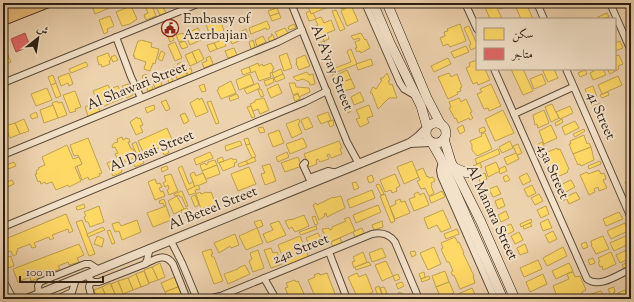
<svg xmlns="http://www.w3.org/2000/svg" width="634" height="302" viewBox="0 0 634 302" font-family="'Sorts Mill Goudy',Amiri,serif">
<style>
.homes{fill:#ffd966;stroke:#bfa14d}
.shops{fill:#e06666;stroke:#a9504d}
.lines{fill:none;stroke-linecap:round;stroke-linejoin:round}
.minor-casing{stroke:#5b4b39;stroke-width:8}
.tertiary-casing{stroke:#5b4b39;stroke-width:10}
.secondary-casing{stroke:#2a1e12;stroke-width:10}
.primary-casing{stroke:#2a1e12;stroke-width:12}
.minor{stroke:#f3e2ca;stroke-width:6}
.tertiary{stroke:#f3e2ca;stroke-width:8}
.secondary{stroke:#f3e2ca;stroke-width:9}
.primary{stroke:#e6b977;stroke-width:10}
.labels{text-anchor:middle;dominant-baseline:central;stroke-width:4;stroke-linejoin:round;paint-order:stroke}
.poi-label{font-size:14px;fill:#2a1e12;stroke:#f3e2ca;text-anchor:start}
.street-label{font-size:14px;fill:#2a1e12;stroke:#f3e2ca}
</style>
<rect width="100%" height="100%" fill="#edd2ae"/>
<filter id="stains"><feTurbulence type="fractalNoise" baseFrequency=".005" numOctaves="4"/><feColorMatrix values="0 0 0 0 .2 0 0 0 0 .09 0 0 0 0 .02 0 0 0 .5 -.17"/></filter>
<radialGradient id="worn" r=".72"><stop offset=".6" stop-color="#630" stop-opacity="0"/><stop offset="1" stop-color="#630" stop-opacity=".3"/></radialGradient>
<g class="homes">
<polygon points="91,3 107,3 109,8 95,14"/>
<polygon points="144,3 151,3 156,16 146,20 144,15 148,13"/>
<polygon points="154,3 157,3 159,8 163,7 166,13 160,15"/>
<polygon points="158,3 170,3 160,7"/>
<polygon points="274,3 276,8 271,10 269,5"/>
<polygon points="307,3 326,3 328,7 311,14"/>
<polygon points="347,3 349,3 350,6 341,9 340,6"/>
<polygon points="495,3 502,19 490,19 485,7"/>
<polygon points="498,3 511,3 511,4 500,9"/>
<polygon points="514,3 526,3 533,19 521,19"/>
<polygon points="351,5 358,21 347,26 341,11"/>
<polygon points="131,6 137,19 130,24 122,26 116,12"/>
<polygon points="277,8 279,13 270,16 268,11"/>
<polygon points="336,10 345,29 340,31 332,11"/>
<polygon points="310,11 311,14 313,13 316,19 309,21 306,13"/>
<polygon points="279,13 281,18 272,21 270,16"/>
<polygon points="607,13 609,17 599,19 598,17"/>
<polygon points="110,16 114,26 107,29 108,32 104,34 99,20"/>
<polygon points="195,17 197,22 193,24 190,19"/>
<polygon points="321,17 324,23 331,20 335,30 327,33 329,39 324,41 322,35 318,36 314,27 318,25 315,19"/>
<polygon points="220,19 224,31 210,36 206,24"/>
<polygon points="267,21 270,28 267,30 266,28 251,34 249,28"/>
<polygon points="294,24 296,28 289,30 288,27"/>
<polygon points="460,24 466,41 450,47 448,44 443,46 440,38 445,36 444,32 448,31 447,29"/>
<polygon points="469,26 477,44 477,47 471,50 469,45 471,44 464,28"/>
<polygon points="168,28 170,32 164,34 162,30"/>
<polygon points="198,28 203,39 190,45 185,34"/>
<polygon points="285,28 288,33 278,38 275,32"/>
<polygon points="246,29 249,37 241,40 238,33"/>
<polygon points="171,33 174,40 170,42 167,34"/>
<polygon points="183,33 186,39 179,42 176,35"/>
<polygon points="238,33 241,40 232,44 229,36"/>
<polygon points="361,33 365,40 366,39 370,48 361,53 360,51 357,52 355,48 357,48 355,42 360,40 359,38 354,40 351,36"/>
<polygon points="271,34 272,34 275,39 270,42 268,38 272,36"/>
<polygon points="263,36 266,42 257,46 255,40"/>
<polygon points="224,39 226,46 217,49 214,43"/>
<polygon points="141,40 152,43 151,47 159,49 155,64 153,63 150,71 144,69 146,62 134,58 135,56 133,56 138,41 140,41"/>
<polygon points="253,40 255,47 251,49 249,42"/>
<polygon points="185,41 188,47 182,49 179,43"/>
<polygon points="324,41 326,45 318,48 317,44"/>
<polygon points="620,41 623,48 615,51 615,43"/>
<polygon points="175,42 182,58 175,61 168,45"/>
<polygon points="214,43 217,49 210,52 207,45"/>
<polygon points="3,44 11,62 3,65"/>
<polygon points="466,46 469,52 454,58 451,52"/>
<polygon points="234,48 237,55 228,58 225,51"/>
<polygon points="199,49 204,59 197,63 192,52"/>
<polygon points="351,49 357,64 337,72 335,68 351,62 347,51"/>
<polygon points="161,51 165,53 162,61 158,59"/>
<polygon points="192,52 197,63 190,66 185,55"/>
<polygon points="108,53 111,60 109,61 110,64 102,67 101,64 99,65 97,57"/>
<polygon points="287,53 292,68 284,71 279,56"/>
<polygon points="115,55 118,60 113,62 111,57"/>
<polygon points="305,55 310,66 299,70 296,63 297,63 296,59"/>
<polygon points="619,55 623,64 618,66 619,69 610,74 607,69 615,69 615,56"/>
<polygon points="210,56 213,64 204,68 202,63 207,61 206,58"/>
<polygon points="330,58 336,71 331,73 326,60"/>
<polygon points="448,58 451,64 434,72 431,66"/>
<polygon points="371,59 373,65 358,70 356,64"/>
<polygon points="477,60 477,69 485,69 490,80 478,85 477,82 473,84 466,68 470,66 469,63"/>
<polygon points="86,62 88,66 71,73 69,69"/>
<polygon points="182,62 187,75 177,79 173,68 178,66 177,64"/>
<polygon points="258,63 259,66 262,64 263,66 271,63 274,69 272,70 273,72 270,73 271,77 259,81 255,71 251,73 249,67"/>
<polygon points="249,67 251,72 243,75 241,70"/>
<polygon points="191,68 192,73 188,75 186,70"/>
<polygon points="281,69 283,74 274,78 272,73"/>
<polygon points="511,69 523,69 533,91 523,95"/>
<polygon points="542,69 554,69 558,78 548,82"/>
<polygon points="593,69 603,69 606,75 593,80 590,73 594,71"/>
<polygon points="347,70 351,79 340,83 337,75"/>
<polygon points="585,70 587,74 580,77 578,73"/>
<polygon points="307,72 309,75 313,74 315,84 310,85 309,82 303,79 297,81 293,77"/>
<polygon points="69,73 73,84 69,86 68,83 61,86 58,77"/>
<polygon points="169,73 173,81 169,83 166,74"/>
<polygon points="337,73 338,78 334,80 332,75"/>
<polygon points="387,73 390,80 388,81 390,85 392,84 397,98 389,98 378,109 372,93 370,93 373,87 376,89 382,80 380,79 381,78 383,78"/>
<polygon points="449,73 451,77 457,74 462,87 460,88 461,91 457,92 458,94 448,99 438,77"/>
<polygon points="146,74 153,89 148,91 142,76"/>
<polygon points="250,74 254,84 239,90 236,80"/>
<polygon points="283,74 285,78 276,82 274,78"/>
<polygon points="542,74 546,84 534,89 530,79"/>
<polygon points="53,75 56,83 51,85 48,77"/>
<polygon points="618,76 622,85 602,94 598,85"/>
<polygon points="273,78 274,82 266,86 264,81"/>
<polygon points="351,79 355,88 344,91 340,83"/>
<polygon points="160,80 162,85 155,88 153,83"/>
<polygon points="231,81 236,93 221,99 217,90 219,89 218,88"/>
<polygon points="56,83 61,96 56,98 51,85"/>
<polygon points="258,83 260,88 247,94 244,89"/>
<polygon points="289,83 295,83 296,87 309,88 310,92 299,97 298,93 293,95"/>
<polygon points="128,84 133,95 127,98 125,94 122,95 121,91 124,90 122,86"/>
<polygon points="204,84 206,91 202,92 199,86"/>
<polygon points="278,84 282,93 271,98 267,89"/>
<polygon points="491,84 501,106 489,111 488,108 484,109 477,94 482,92 480,89"/>
<polygon points="108,85 110,89 118,86 123,98 104,106 100,98 97,100 93,91"/>
<polygon points="593,86 597,97 589,100 585,89"/>
<polygon points="47,88 52,100 36,106 31,94"/>
<polygon points="261,89 264,96 261,97 258,90"/>
<polygon points="343,89 345,95 341,97 339,91"/>
<polygon points="75,91 81,107 75,109 76,111 70,113 63,95"/>
<polygon points="360,92 364,101 354,105 351,97"/>
<polygon points="608,92 609,95 602,98 600,95"/>
<polygon points="237,94 239,98 230,101 229,97"/>
<polygon points="298,94 300,99 295,101 293,96"/>
<polygon points="198,98 199,100 202,98 208,112 196,117 190,103"/>
<polygon points="264,98 269,110 260,114 258,109 253,111 250,104 255,102 255,100"/>
<polygon points="345,98 351,111 348,113 342,99"/>
<polygon points="459,98 461,102 466,99 472,112 470,113 473,118 470,120 469,118 458,123 456,118 455,119 449,108 451,107 449,102"/>
<polygon points="166,100 170,109 166,111 161,102"/>
<polygon points="57,101 58,103 62,102 67,115 58,118 52,103"/>
<polygon points="211,101 219,123 216,124 207,102"/>
<polygon points="600,103 602,107 594,110 593,106"/>
<polygon points="552,104 559,118 551,122 545,107"/>
<polygon points="53,105 58,118 44,123 40,110"/>
<polygon points="90,105 92,109 98,107 100,111 88,116 85,107"/>
<polygon points="154,105 155,109 147,113 145,108"/>
<polygon points="369,105 373,116 367,118 369,123 360,127 356,119 360,118 356,110"/>
<polygon points="251,106 255,117 252,118 247,107"/>
<polygon points="570,106 573,113 560,119 556,112"/>
<polygon points="503,110 514,133 495,141 485,119"/>
<polygon points="544,110 549,123 538,128 537,124 535,125 533,115"/>
<polygon points="36,112 38,117 32,119 30,115"/>
<polygon points="328,112 331,120 321,124 317,116"/>
<polygon points="185,113 189,121 184,124 180,115"/>
<polygon points="137,117 138,119 140,118 143,125 140,126 143,132 136,135 130,122"/>
<polygon points="308,117 313,127 305,130 301,120"/>
<polygon points="24,119 29,131 20,134 15,123"/>
<polygon points="299,119 300,122 298,124 302,133 292,138 286,124"/>
<polygon points="562,119 563,122 556,126 555,123"/>
<polygon points="333,120 334,125 330,127 328,122"/>
<polygon points="575,121 579,128 565,135 562,127"/>
<polygon points="15,123 20,134 10,138 5,126"/>
<polygon points="463,125 465,131 460,134 457,128"/>
<polygon points="551,125 557,138 544,144 539,131"/>
<polygon points="263,127 265,132 260,133 258,128"/>
<polygon points="484,127 486,131 480,133 479,129"/>
<polygon points="167,128 173,142 144,154 138,141"/>
<polygon points="584,129 585,131 575,137 573,134"/>
<polygon points="279,130 284,143 273,147 268,134"/>
<polygon points="485,133 492,149 477,156 472,150 472,145 470,141 482,136 481,134"/>
<polygon points="584,135 587,144 589,143 591,147 573,154 569,144 571,144 570,141"/>
<polygon points="122,137 123,140 126,138 129,139 130,142 128,142 131,149 133,149 136,157 125,162 124,160 119,162 115,154 118,153 115,147 113,148 112,146 114,143 118,142 117,139"/>
<polygon points="88,138 102,173 99,174 100,176 89,180 88,177 82,180 77,166 82,164 78,155 74,156 70,145"/>
<polygon points="248,138 250,144 246,145 244,139"/>
<polygon points="303,138 307,147 290,154 286,144"/>
<polygon points="240,141 242,145 226,151 225,146"/>
<polygon points="339,141 342,148 340,149 342,154 331,158 329,154 327,155 329,159 320,162 318,159 316,160 317,164 309,167 304,154"/>
<polygon points="510,141 513,148 502,153 499,147"/>
<polygon points="136,142 142,158 139,159 132,144"/>
<polygon points="542,142 545,148 539,150 537,145"/>
<polygon points="250,144 256,157 252,158 246,145"/>
<polygon points="518,144 522,153 517,155 513,146"/>
<polygon points="67,145 73,159 79,157 82,164 75,167 81,181 69,187 68,185 56,190 52,182 46,184 45,182 41,184 40,181 38,182 35,174 37,174 36,171 39,169 38,168 45,165 42,157"/>
<polygon points="166,145 169,153 164,155 161,147"/>
<polygon points="591,147 594,160 581,166 580,164 578,165 573,154"/>
<polygon points="557,148 558,150 560,149 569,169 567,171 568,172 553,179 543,154"/>
<polygon points="498,149 500,154 477,164 475,159"/>
<polygon points="210,152 213,158 196,165 194,159"/>
<polygon points="287,152 289,157 278,162 276,157"/>
<polygon points="516,153 519,159 507,165 504,158"/>
<polygon points="222,157 224,161 218,163 217,159"/>
<polygon points="254,157 256,161 248,164 246,161"/>
<polygon points="298,157 302,166 285,172 281,163"/>
<polygon points="142,158 144,163 135,167 133,162"/>
<polygon points="232,158 233,160 236,159 237,162 234,163 235,166 223,171 219,163"/>
<polygon points="215,160 217,165 202,171 200,165 205,163 206,165 208,164 208,162"/>
<polygon points="112,161 115,168 120,166 122,172 113,176 107,163"/>
<polygon points="246,161 248,164 239,167 238,164"/>
<polygon points="412,161 419,177 404,184 397,167"/>
<polygon points="600,161 601,164 589,169 588,166"/>
<polygon points="14,162 16,166 8,169 6,165"/>
<polygon points="496,162 500,171 488,177 485,167"/>
<polygon points="480,163 482,167 475,170 473,166"/>
<polygon points="270,164 276,181 265,185 261,174 265,173 262,166"/>
<polygon points="217,165 220,174 206,179 202,171"/>
<polygon points="167,166 168,169 162,172 161,168"/>
<polygon points="182,166 189,184 193,182 195,187 187,190 178,168"/>
<polygon points="505,166 507,171 500,174 499,169"/>
<polygon points="249,167 256,184 238,191 231,174"/>
<polygon points="423,168 427,177 428,176 429,178 433,177 435,181 431,183 432,185 431,186 434,193 429,196 425,188 421,189 417,181 420,180 416,171"/>
<polygon points="599,170 601,174 604,173 606,179 603,180 607,188 599,191 598,187 594,189 595,192 589,195 580,175 587,172 588,174"/>
<polygon points="194,172 196,176 203,173 207,182 195,187 190,174"/>
<polygon points="485,173 487,179 480,182 478,175"/>
<polygon points="527,173 531,181 523,185 519,177"/>
<polygon points="171,174 178,191 169,195 167,190 169,189 168,185 165,187 163,183 166,181 164,176"/>
<polygon points="395,174 400,186 396,188 397,191 392,193 391,190 385,192 380,180"/>
<polygon points="372,175 374,181 369,183 367,177"/>
<polygon points="507,175 510,180 505,182 503,177"/>
<polygon points="155,179 157,184 160,183 162,187 159,188 161,192 163,191 165,196 155,200 148,182"/>
<polygon points="12,180 14,184 5,188 4,183"/>
<polygon points="571,180 575,187 564,193 560,185"/>
<polygon points="630,180 631,190 629,191 625,182"/>
<polygon points="356,182 359,188 354,190 352,183"/>
<polygon points="379,184 384,194 381,195 376,185"/>
<polygon points="198,185 200,189 195,190 196,193 189,195 187,190"/>
<polygon points="532,185 536,193 528,197 524,189"/>
<polygon points="497,186 501,194 493,197 489,189"/>
<polygon points="372,190 375,198 350,208 347,200"/>
<polygon points="563,190 567,199 562,201 557,193"/>
<polygon points="182,191 188,206 186,207 182,197 180,197 179,195 175,196 174,194"/>
<polygon points="442,191 445,197 431,203 429,197"/>
<polygon points="200,192 201,194 207,192 208,193 211,192 216,204 201,209 196,194"/>
<polygon points="418,192 420,195 424,193 429,205 414,211 409,199 415,197 414,194"/>
<polygon points="576,192 580,199 569,204 566,197"/>
<polygon points="385,194 395,221 391,223 380,196"/>
<polygon points="539,194 543,201 535,205 531,198"/>
<polygon points="195,195 199,205 195,207 191,197"/>
<polygon points="177,196 184,209 174,214 168,201"/>
<polygon points="341,196 345,208 327,217 326,213 324,214 325,216 319,220 313,205 316,203 317,205 333,197 333,198"/>
<polygon points="502,198 505,206 498,209 495,201"/>
<polygon points="164,199 166,205 164,206 163,203 160,204 159,201"/>
<polygon points="400,199 401,202 405,201 410,213 395,219 390,207 396,204 395,201"/>
<polygon points="84,204 85,208 77,210 76,207"/>
<polygon points="378,205 381,212 356,223 353,215"/>
<polygon points="99,206 104,222 90,227 88,222 86,222 84,217 86,216 84,212"/>
<polygon points="166,206 171,220 153,227 147,213"/>
<polygon points="546,206 549,214 541,218 537,210"/>
<polygon points="187,208 189,213 183,215 181,210"/>
<polygon points="443,210 451,228 441,232 437,225 428,229 424,218"/>
<polygon points="506,211 509,218 501,222 498,215"/>
<polygon points="619,212 623,219 606,226 603,219"/>
<polygon points="66,214 73,231 69,233 68,229 52,235 54,238 50,240 49,237 34,243 36,247 32,248 30,244 17,249 18,251 16,252 17,254 13,256 11,251 6,253 3,247 3,240"/>
<polygon points="304,215 309,226 295,232 292,227 289,229 285,221 291,219 291,220"/>
<polygon points="315,216 318,224 315,225 312,217"/>
<polygon points="349,217 355,231 328,243 322,229 329,228 330,230 332,229 332,227 346,221 344,219"/>
<polygon points="531,219 532,222 521,227 520,224"/>
<polygon points="548,219 552,228 543,231 540,223"/>
<polygon points="82,220 95,254 89,256 76,222"/>
<polygon points="137,220 141,232 122,240 119,231 115,232 112,224 119,222 121,226"/>
<polygon points="261,220 263,226 257,228 254,222"/>
<polygon points="279,221 286,235 267,243 263,234 273,230 270,224"/>
<polygon points="382,221 383,227 374,230 372,225"/>
<polygon points="530,223 532,226 524,229 523,226"/>
<polygon points="625,223 628,231 611,239 607,231"/>
<polygon points="511,224 514,231 506,235 503,227"/>
<polygon points="316,226 317,229 301,235 299,232"/>
<polygon points="103,227 105,230 88,237 87,234"/>
<polygon points="257,228 263,243 246,250 239,236"/>
<polygon points="362,228 364,233 355,237 353,232"/>
<polygon points="457,229 459,234 446,239 444,234"/>
<polygon points="110,230 115,243 112,244 107,231"/>
<polygon points="553,231 557,239 549,243 545,235"/>
<polygon points="519,232 523,240 515,244 511,236"/>
<polygon points="318,233 323,243 311,249 306,238"/>
<polygon points="235,234 239,245 231,248 230,246 219,253 214,243"/>
<polygon points="628,235 631,243 614,251 610,243"/>
<polygon points="97,236 104,239 102,247 94,244"/>
<polygon points="300,236 309,258 287,268 278,245"/>
<polygon points="603,236 609,249 596,254 591,245 592,245 591,241"/>
<polygon points="455,237 458,243 459,242 464,253 463,253 474,276 473,276 475,283 460,289 454,275 453,276 451,272 453,271 449,262 447,262 441,249 443,248 441,243"/>
<polygon points="340,238 342,243 333,247 331,242"/>
<polygon points="586,242 588,247 583,249 581,244"/>
<polygon points="79,244 84,255 77,258 79,262 69,265 68,262 58,266 60,269 50,273 49,270 40,273 41,277 31,281 30,277 18,282 13,269"/>
<polygon points="525,244 528,252 520,255 517,248"/>
<polygon points="434,247 441,264 428,270 420,253"/>
<polygon points="563,247 567,256 547,266 543,258"/>
<polygon points="271,248 273,253 277,252 282,264 271,268 264,250"/>
<polygon points="382,248 386,257 372,262 369,253"/>
<polygon points="631,248 631,258 620,263 616,255"/>
<polygon points="211,249 213,254 211,254 212,257 214,257 223,281 214,284 202,252"/>
<polygon points="258,250 264,268 253,272 249,261 252,259 250,253"/>
<polygon points="415,251 416,255 412,257 410,252"/>
<polygon points="363,252 367,262 354,268 352,262 355,261 353,257"/>
<polygon points="611,252 616,264 603,270 602,266 600,267 598,262 600,261 598,258"/>
<polygon points="11,256 14,266 8,268 5,258"/>
<polygon points="593,258 595,263 590,265 588,260"/>
<polygon points="538,260 542,269 524,277 520,268"/>
<polygon points="386,261 393,276 382,281 375,265"/>
<polygon points="369,262 371,265 356,270 355,267"/>
<polygon points="628,262 629,266 624,269 622,265"/>
<polygon points="160,263 165,277 158,280 152,267"/>
<polygon points="569,263 573,271 556,279 552,271"/>
<polygon points="245,265 250,274 228,284 224,274 238,269 238,268"/>
<polygon points="152,267 158,280 149,283 144,270"/>
<polygon points="144,271 149,284 141,287 136,274"/>
<polygon points="445,271 449,282 436,287 432,276"/>
<polygon points="424,272 425,277 421,279 419,274"/>
<polygon points="573,272 575,277 580,276 586,290 582,292 582,294 571,299 558,299 553,286 569,279 567,274"/>
<polygon points="319,273 320,275 327,273 337,299 316,299 308,280 315,277 314,275"/>
<polygon points="357,273 359,277 366,274 373,292 369,294 371,299 358,299 348,277"/>
<polygon points="136,274 141,287 133,290 128,278"/>
<polygon points="398,274 400,279 395,281 393,276"/>
<polygon points="543,274 547,284 530,292 526,282"/>
<polygon points="429,276 430,279 422,282 421,279"/>
<polygon points="175,277 178,287 165,292 161,283"/>
<polygon points="128,278 133,290 123,294 118,281"/>
<polygon points="295,280 296,282 298,281 304,294 301,295 302,297 292,299 291,296 289,297 285,288 288,287 286,283"/>
<polygon points="118,281 123,294 116,297 111,284"/>
<polygon points="402,282 404,286 398,289 396,284"/>
<polygon points="449,282 454,293 441,298 436,287"/>
<polygon points="110,283 116,296 107,299 102,287"/>
<polygon points="379,286 382,295 378,296 375,288"/>
<polygon points="102,287 107,299 97,299 94,290"/>
<polygon points="178,287 182,295 168,299 165,292"/>
<polygon points="384,287 387,293 383,295 380,288"/>
<polygon points="614,287 615,292 613,293 614,295 611,296 608,289"/>
<polygon points="472,288 477,299 458,299 458,294"/>
<polygon points="625,290 630,299 621,299 618,293"/>
<polygon points="601,291 603,295 599,297 600,299 593,299 591,294"/>
<polygon points="399,292 405,295 404,299 392,299 397,297"/>
</g>
<polygon class="shops" points="25,33 30,46 16,52 11,39"/>
<g class="lines">
<g class="minor-casing">
<g id="minor">
<polyline points="291,3 347,142 359,164"/>
<polyline points="365,3 400,83 404,89 416,96"/>
<polyline points="465,3 477,29"/>
<polyline points="537,3 544,19"/>
<polyline points="610,3 631,51"/>
<polyline points="116,37 131,77 141,98"/>
<path d="M494 69 587 279C599 289 619 274 631 269"/>
<polyline points="566,69 631,218"/>
<polyline points="3,83 200,3"/>
<polyline points="514,114 573,87"/>
<polyline points="3,155 278,42 302,30"/>
<polyline points="442,162 440,170 441,176 495,299"/>
<polyline points="305,163 303,165 310,180"/>
<polyline points="309,178 328,171 336,173"/>
<polyline points="3,227 305,102 327,91"/>
<polyline points="171,241 182,263 197,299"/>
<polyline points="329,252 347,299"/>
<path d="M145 264C155 259 165 252 173 264L187 299"/>
<polyline points="86,275 93,282 99,282 145,264 147,260 150,248"/>
<polyline points="264,278 276,299"/>
<polyline points="3,280 13,299"/>
<polyline points="91,281 89,287 92,299"/>
<polyline points="3,286 6,299"/>
<polyline points="39,294 38,286 40,282 85,264 90,264 99,270"/>
<polyline points="57,299 72,292 76,279"/>
<polyline points="208,299 220,296"/>
<path d="M217 299 223 295 372 234C382 232 389 234 395 242L419 299"/>
</g>
</g>
<g class="tertiary-casing">
<g id="tertiary">
<polyline points="410,143 430,142"/>
<polyline points="27,299 410,143 418,137 426,129"/>
</g>
</g>
<g class="secondary-casing">
<g id="secondary">
<polyline points="373,3 390,43 421,106 427,127"/>
<polyline points="387,3 427,98 440,123"/>
<circle cx="436" cy="133" r="10"/>
<polyline points="444,139 451,162 481,222 515,299"/>
<polyline points="432,143 440,157 503,299"/>
<polyline points="453,167 467,173"/>
</g>
</g>
<g class="primary-casing">
<g id="primary">
<polyline points="3,10 20,3"/>
<polyline points="3,20 46,3"/>
</g>
</g>
<use href="#minor" class="minor"/>
<use href="#tertiary" class="tertiary"/>
<use href="#secondary" class="secondary"/>
<use href="#primary" class="primary"/>
</g>
<defs>
<g id="civic-ring" transform="scale(0.9)"><circle r="9.5" fill="#f3e2ca" stroke="#8f2418" stroke-width="1.5"/><path d="M-.6-6.5H3V-4.5H.6V-3L4-1V1h2V6H-6V1h2V-1L-.6-3ZM-1.2 2.5V6h2.4V2.5Z" fill="#8f2418"/></g>
</defs>
<g fill-rule="evenodd">
<use href="#civic-ring" x="170" y="28"/>
</g>
<g class="labels">
<g class="poi-label">
<text x="183" y="20">Embassy of<tspan x="183" dy="16">Azerbajian</tspan></text>
</g>
<g class="street-label">
<text transform="translate(331 68) rotate(68)">Al A'yay Street</text>
<text transform="translate(137 87) rotate(-22)">Al Shawari Street</text>
<text transform="translate(600 116) rotate(66)">41 Street</text>
<text transform="translate(152 152) rotate(-22)">Al Dassi Street</text>
<text transform="translate(552 172) rotate(66)">43a Street</text>
<text transform="translate(213 209) rotate(-22)">Al Beteel Street</text>
<text transform="translate(491 213) rotate(65)">Al Manara Street</text>
<text transform="translate(301 250) rotate(-22)">24a Street</text>
</g>
</g>
<rect width="634" height="302" fill="none" stroke="#edd2ae" stroke-width="16"/>
<rect x="4" y="4" width="626" height="294" fill="none" stroke="#2a1e12" stroke-width="2"/>
<rect x="8" y="8" width="618" height="286" fill="none" stroke="#2a1e12"/>
<rect x="476" y="18" width="140" height="52" fill="#f3e2ca" stroke="#a39480"/>
<rect x="484" y="28" width="20" height="12" fill="#ffd966" stroke="#a39480"/>
<text x="512" y="38" font-size="12" fill="#2a1e12">سكن</text>
<rect x="484" y="48" width="20" height="12" fill="#e06666" stroke="#a39480"/>
<text x="512" y="58" font-size="12" fill="#2a1e12">متاجر</text>
<g transform="translate(38 38) rotate(30)" stroke="#f3e2ca" stroke-width="3" paint-order="stroke">
<path d="M0-3L7 15L0 10L-7 15Z" fill="#2a1e12"/>
<text y="-6" font-size="11" font-weight="bold" text-anchor="middle" fill="#2a1e12">ش</text>
</g>
<path d="M20 276v6h83v-6" fill="none" stroke="#2a1e12" stroke-width="2"/>
<text x="26" y="276" font-size="12" fill="#2a1e12" stroke="#f3e2ca" stroke-width="3" paint-order="stroke">100 m</text>
<rect width="100%" height="100%" filter="url(#stains)"/>
<rect width="100%" height="100%" fill="url(#worn)"/>
</svg>
